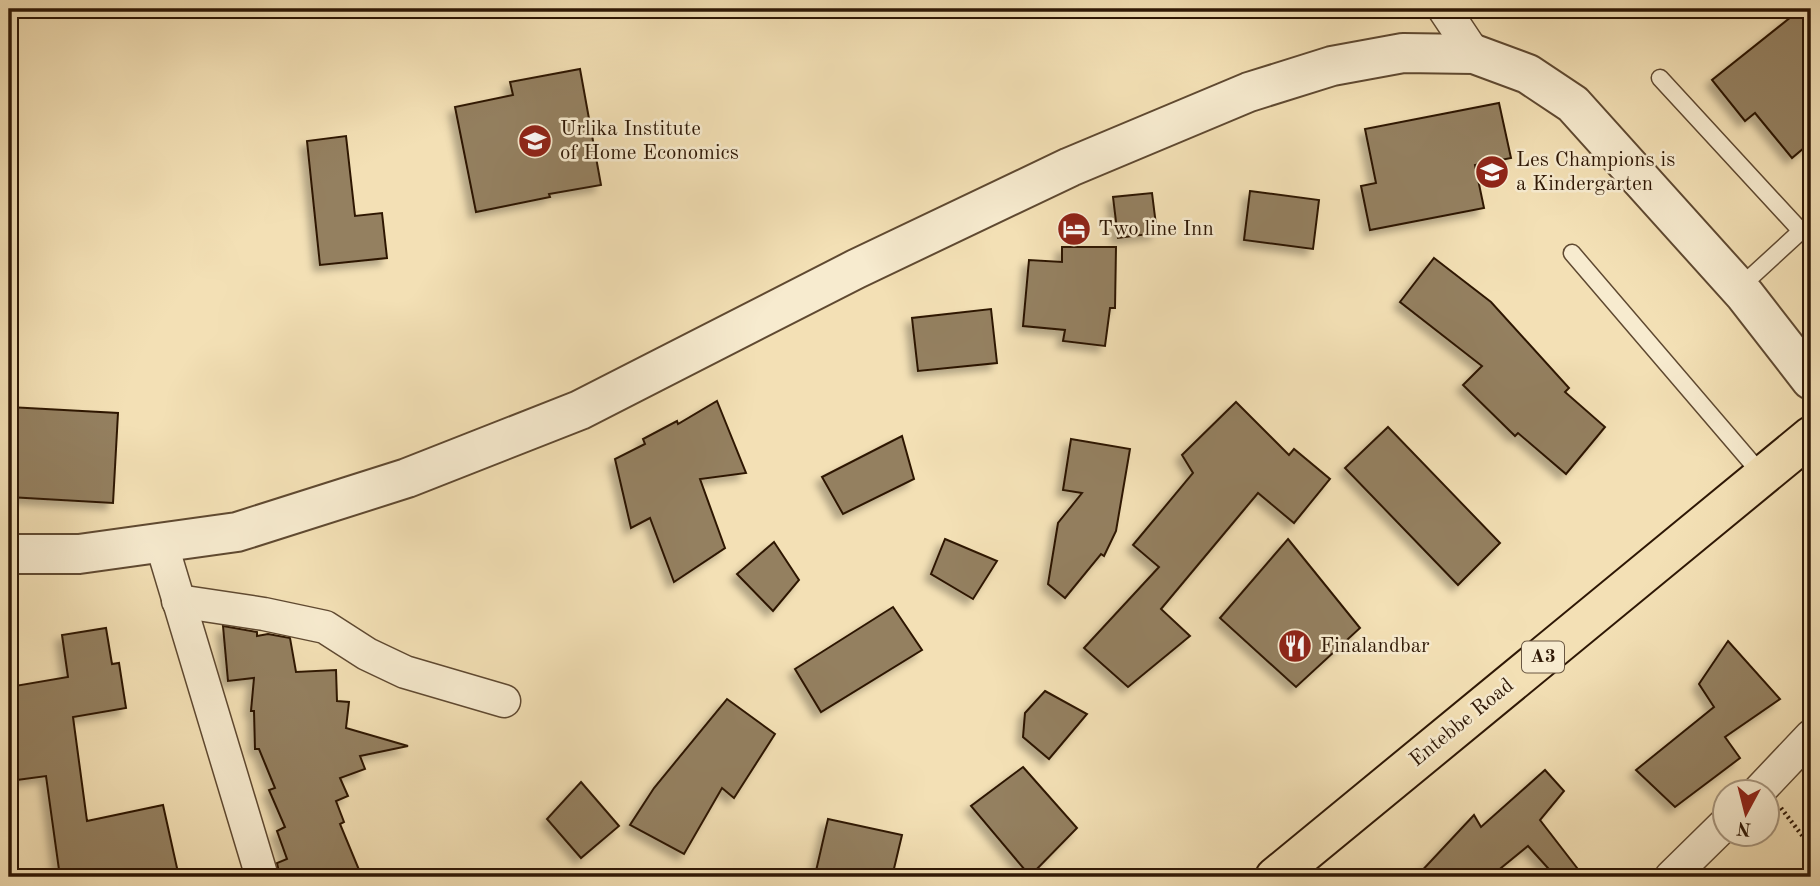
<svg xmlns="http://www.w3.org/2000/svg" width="1820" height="886" viewBox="0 0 1820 886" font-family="'Old Standard TT',serif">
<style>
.building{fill:#948061;stroke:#2e1705;stroke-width:2;filter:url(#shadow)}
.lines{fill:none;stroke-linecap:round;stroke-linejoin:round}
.service-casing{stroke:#5f4931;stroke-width:19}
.minor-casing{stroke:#5f4931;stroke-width:35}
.tertiary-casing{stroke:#5f4931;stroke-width:42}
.primary-casing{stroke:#2e1705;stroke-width:42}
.path{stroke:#2e1705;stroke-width:4.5;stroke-dasharray:2 3.5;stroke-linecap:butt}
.service{stroke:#f7ebcf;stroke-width:16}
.minor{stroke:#f7ebcf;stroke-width:32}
.tertiary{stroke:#f7ebcf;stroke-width:38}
.primary{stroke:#f3e0b5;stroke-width:38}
.labels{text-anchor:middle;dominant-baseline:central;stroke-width:5;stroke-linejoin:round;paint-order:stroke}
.shield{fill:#f7ebcf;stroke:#6a5742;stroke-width:2}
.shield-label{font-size:19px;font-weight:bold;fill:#2e1705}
.poi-label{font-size:21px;fill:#2e1705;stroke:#f7ebcf;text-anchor:start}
.street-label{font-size:21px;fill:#2e1705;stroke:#f7ebcf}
</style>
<defs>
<filter id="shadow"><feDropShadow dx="-6" dy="6" stdDeviation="3.5" flood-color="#0004"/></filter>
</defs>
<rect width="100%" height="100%" fill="#f3e0b5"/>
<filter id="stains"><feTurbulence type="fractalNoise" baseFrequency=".00286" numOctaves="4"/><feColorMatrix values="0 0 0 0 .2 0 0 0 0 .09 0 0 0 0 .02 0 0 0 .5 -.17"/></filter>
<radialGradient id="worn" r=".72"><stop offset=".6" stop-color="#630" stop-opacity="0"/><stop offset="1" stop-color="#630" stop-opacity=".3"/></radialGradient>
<g class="building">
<polygon points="1801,9 1811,9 1811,142 1792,158 1755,113 1745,121 1712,80"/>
<polygon points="580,69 601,185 549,194 550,197 476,212 455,107 513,95 510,82"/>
<polygon points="1499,103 1511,158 1475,165 1484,208 1370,230 1361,186 1376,183 1365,129"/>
<polygon points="346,136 355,216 382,213 387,258 320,265 307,141"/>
<polygon points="1250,191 1319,200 1313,249 1244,240"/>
<polygon points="1152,193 1157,233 1118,238 1113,197"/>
<polygon points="1062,247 1116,247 1115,308 1110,308 1105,346 1063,341 1065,330 1023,326 1029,260 1062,262"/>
<polygon points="1434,258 1491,302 1569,388 1565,392 1605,427 1566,474 1518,433 1515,436 1463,385 1482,366 1400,302"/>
<polygon points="991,309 997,363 918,371 912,318"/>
<polygon points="717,401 746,473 700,479 725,548 674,582 650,518 631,528 615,459 645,444 643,439 677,421 678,424"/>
<polygon points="1236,402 1289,455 1294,449 1330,479 1294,523 1258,493 1161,609 1190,636 1128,687 1084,648 1159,567 1133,545 1193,473 1182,455"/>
<polygon points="9,407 118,413 113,503 9,497"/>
<polygon points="1388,427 1500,543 1458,585 1345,468"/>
<polygon points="902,436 914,479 843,514 822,477"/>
<polygon points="1071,439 1130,449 1116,531 1104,556 1101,554 1065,598 1048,584 1058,523 1082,493 1063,490"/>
<polygon points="945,539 997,561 973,599 931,574"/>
<polygon points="1288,539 1360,628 1296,687 1220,618"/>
<polygon points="774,542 799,580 773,611 737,574"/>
<polygon points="893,607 922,650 821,712 795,669"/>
<polygon points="223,626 257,632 257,636 268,634 290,638 296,672 336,670 337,701 349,702 346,728 408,746 360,756 365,769 340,778 348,796 336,801 344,822 340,824 362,877 280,877 277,863 287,859 277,831 285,827 269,790 275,788 259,749 255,749 254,711 251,711 254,678 228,681"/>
<polygon points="106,628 112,664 119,663 126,708 73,717 87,821 163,805 179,877 108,877 108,873 60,877 46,776 9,781 9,687 68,677 62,635"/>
<polygon points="1728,641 1780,699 1725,737 1740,758 1675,807 1636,770 1714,707 1699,684"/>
<polygon points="1045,691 1087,714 1049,759 1023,737 1025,713"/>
<polygon points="727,699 775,734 734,798 722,788 684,854 630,825 654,788"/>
<polygon points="1023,767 1077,828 1030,876 971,806"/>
<polygon points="1545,770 1564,791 1540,820 1584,877 1556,877 1528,846 1490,877 1416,877 1474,815 1481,827"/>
<polygon points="581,782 619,826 581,858 547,819"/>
<polygon points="828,819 902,835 892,877 844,877 816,871"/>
</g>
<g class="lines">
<g class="service-casing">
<g id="service">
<polyline points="1660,78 1801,231 1739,288"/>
<polyline points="1572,253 1763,476"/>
</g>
</g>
<g class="minor-casing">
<g id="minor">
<polyline points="1444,9 1474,54"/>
<polyline points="161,542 262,877"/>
<polyline points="178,601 264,614 325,627 367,654 405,672 504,701"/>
<polyline points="1758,792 1811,736"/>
<polyline points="1671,877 1726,823"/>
</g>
</g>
<g class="tertiary-casing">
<polyline id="tertiary" points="9,554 79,554 237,532 407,478 580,410 856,269 1070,167 1249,92 1332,66 1403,53 1474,54 1528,74 1573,104 1745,295 1811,380"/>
</g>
<g class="primary-casing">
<polyline id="primary" points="1275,877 1811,436"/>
</g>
<polyline class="path" points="1781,808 1811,847"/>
<use href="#service" class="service"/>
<use href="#minor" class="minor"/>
<use href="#tertiary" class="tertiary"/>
<use href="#primary" class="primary"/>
</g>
<defs>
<g id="school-disc" transform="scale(1.75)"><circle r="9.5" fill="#8f2418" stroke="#f7ebcf"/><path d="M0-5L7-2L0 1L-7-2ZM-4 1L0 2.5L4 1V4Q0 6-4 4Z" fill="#fff"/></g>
<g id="hotel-disc" transform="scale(1.75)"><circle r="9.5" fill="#8f2418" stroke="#f7ebcf"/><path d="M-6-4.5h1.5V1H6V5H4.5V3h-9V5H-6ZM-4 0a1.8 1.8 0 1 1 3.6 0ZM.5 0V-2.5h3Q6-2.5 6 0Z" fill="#fff"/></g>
<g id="restaurant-disc" transform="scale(1.75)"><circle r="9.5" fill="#8f2418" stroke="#f7ebcf"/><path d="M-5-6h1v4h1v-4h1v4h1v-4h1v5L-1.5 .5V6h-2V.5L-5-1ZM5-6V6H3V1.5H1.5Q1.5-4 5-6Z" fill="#fff"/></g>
</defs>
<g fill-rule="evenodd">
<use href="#school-disc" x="535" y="141"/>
<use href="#school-disc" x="1492" y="172"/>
<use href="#hotel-disc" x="1074" y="229"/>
<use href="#restaurant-disc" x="1295" y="646"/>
</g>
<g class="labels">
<rect class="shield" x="1522" y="641.5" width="42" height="31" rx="5"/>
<g class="shield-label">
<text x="1543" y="657">A3</text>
</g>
<g class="poi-label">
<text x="560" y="129">Urlika Institute<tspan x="560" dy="24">of Home Economics</tspan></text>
<text x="1516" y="160">Les Champions is<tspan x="1516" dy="24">a Kindergarten</tspan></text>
<text x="1098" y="229">Two line Inn</text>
<text x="1320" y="646">Finalandbar</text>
</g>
<g class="street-label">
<text transform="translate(1462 723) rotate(-39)">Entebbe Road</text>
</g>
</g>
<rect width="1820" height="886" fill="none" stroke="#f3e0b5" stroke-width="35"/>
<rect x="10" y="10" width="1799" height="865" fill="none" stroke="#2e1705" stroke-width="3.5"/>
<rect x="18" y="18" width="1785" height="851" fill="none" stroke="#2e1705" stroke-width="2"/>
<g transform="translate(1746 813) rotate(187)"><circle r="33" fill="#f7ebcf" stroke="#a7967e" stroke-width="2"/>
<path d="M0-5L12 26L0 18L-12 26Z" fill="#8f2418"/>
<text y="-10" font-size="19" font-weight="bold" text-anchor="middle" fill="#2e1705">N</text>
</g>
<rect width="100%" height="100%" filter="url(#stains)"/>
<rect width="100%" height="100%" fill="url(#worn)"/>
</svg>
